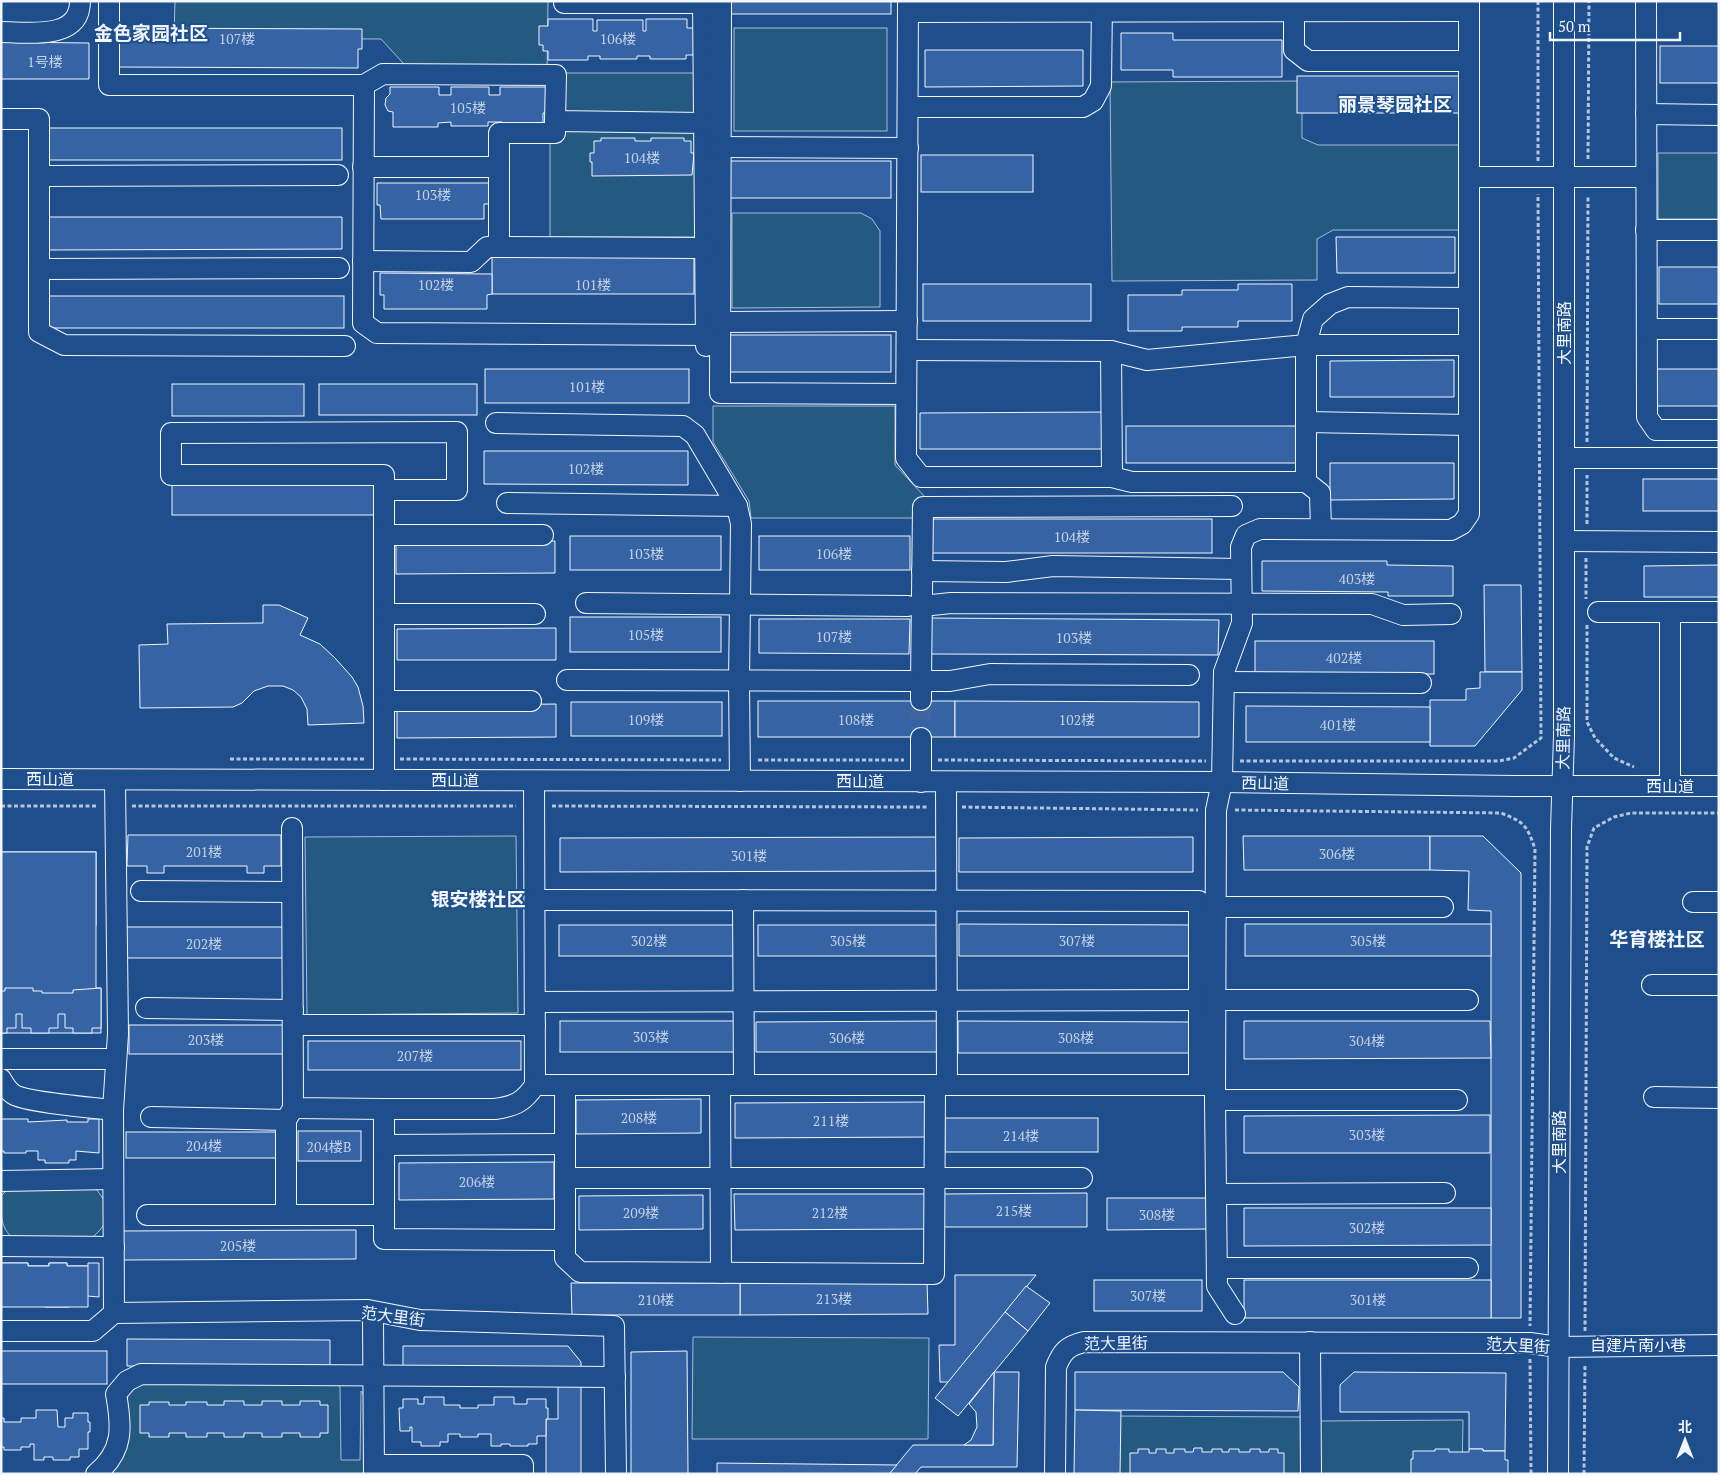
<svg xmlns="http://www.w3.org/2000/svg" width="1720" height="1475" viewBox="0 0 1720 1475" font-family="'PT Serif','Noto Sans SC',serif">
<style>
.green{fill:#245a82;stroke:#a8bbd7}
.building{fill:#3563a3;stroke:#f2f6ff}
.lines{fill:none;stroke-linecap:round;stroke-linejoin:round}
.minor-tunnel{stroke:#3f679d;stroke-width:20;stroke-dasharray:20 10;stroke-linecap:butt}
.minor-casing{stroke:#f2f6ff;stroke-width:22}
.path{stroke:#b3c4dc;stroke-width:3;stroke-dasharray:4 2.5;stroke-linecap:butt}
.minor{stroke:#1f4e8c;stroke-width:20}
.labels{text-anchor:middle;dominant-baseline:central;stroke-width:4;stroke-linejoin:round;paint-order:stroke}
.number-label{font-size:14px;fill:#c3d1e8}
.street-label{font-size:16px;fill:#f2f6ff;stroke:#1f4e8c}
.quarter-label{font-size:19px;font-weight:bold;fill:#f2f6ff;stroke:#1f4e8c}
</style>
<rect width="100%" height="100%" fill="#1f4e8c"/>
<g class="green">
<polygon points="175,1 548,1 547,75 413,74 381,39 174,38"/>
<rect x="734" y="28" width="153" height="103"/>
<polygon points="550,73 697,73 696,237 550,237"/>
<polygon points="1302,81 1302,138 1318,145 1463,145 1463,230 1333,230 1317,239 1317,280 1112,281 1110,82"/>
<rect x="1658" y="153" width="61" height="66"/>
<polygon points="732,213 861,213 872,219 880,231 880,307 732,308"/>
<polygon points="713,406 895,406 895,465 925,497 924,518 751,518 749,501 713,442"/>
<polygon points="516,836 518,1013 307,1015 305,837"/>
<path d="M90 1186 97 1190 106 1203 105 1223 100 1230 94 1236 87 1239H14C0 1228 1 1215 1 1196L8 1189Z"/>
<polygon points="693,1337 929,1338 928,1439 692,1439"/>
<polygon points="140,1383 338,1385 340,1387 341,1460 360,1460 361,1391 365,1397 366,1474 103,1474 128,1396 133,1387"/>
<polygon points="1113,1416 1302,1417 1303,1474 1113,1474"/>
<polygon points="1463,1420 1462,1474 1321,1474 1320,1421"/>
</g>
<g class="building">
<rect x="728" y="1" width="163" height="13"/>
<polygon points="548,19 593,19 593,31 597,31 597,20 643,20 643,31 646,31 646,19 687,19 687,28 697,28 693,55 686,55 686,59 650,59 650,56 637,56 637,59 600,59 600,56 588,56 588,60 548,60 548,51 543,51 543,45 539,45 539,26 548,26"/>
<polygon points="113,28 362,29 362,49 358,49 358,68 117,67"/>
<polygon points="1121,33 1173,33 1173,40 1282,40 1282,77 1173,77 1173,70 1121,70"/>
<polygon points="1,42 89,43 89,79 1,79"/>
<rect x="1660" y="46" width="59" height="37"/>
<polygon points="925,50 1083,50 1083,86 925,87"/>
<rect x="1297" y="76" width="167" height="37"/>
<polygon points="390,87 439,87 439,95 451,95 451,87 489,87 489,95 500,95 500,87 546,87 546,113 543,113 543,126 502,126 502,122 488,122 488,126 451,126 451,122 438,123 438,127 393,127 393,112 388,111 385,105 386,98 390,94"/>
<rect x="45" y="128" width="297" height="32"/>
<polygon points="601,138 635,138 635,141 651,141 651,138 684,138 684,141 691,141 691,153 694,153 692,175 592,176 592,162 590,162 590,153 594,153 594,141 601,141"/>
<rect x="921" y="155" width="112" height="37"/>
<rect x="729" y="161" width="162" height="37"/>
<polygon points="377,183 489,183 489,204 484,204 484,219 381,219 380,205 377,205"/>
<polygon points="45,217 342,217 342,249 45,250"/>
<polygon points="1336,237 1455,237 1455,273 1337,273"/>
<rect x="492" y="257" width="202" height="37"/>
<rect x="1659" y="267" width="60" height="37"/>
<polygon points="380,273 492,274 492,294 487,295 487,309 384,309 384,295 380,295"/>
<rect x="923" y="284" width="168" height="37"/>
<polygon points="1238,284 1292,284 1292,321 1238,321 1238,327 1182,327 1182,331 1128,331 1128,295 1182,295 1182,290 1238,290"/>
<rect x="46" y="296" width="298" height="32"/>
<rect x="729" y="335" width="162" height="37"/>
<polygon points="1454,360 1454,397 1330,397 1330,361"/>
<rect x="485" y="369" width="204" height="34"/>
<rect x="1656" y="369" width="63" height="37"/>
<rect x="172" y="384" width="132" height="32"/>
<rect x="319" y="384" width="158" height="31"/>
<polygon points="1104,412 1104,449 920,449 920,413"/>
<rect x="1126" y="426" width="183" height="37"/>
<polygon points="484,451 688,451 688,485 484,484"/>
<polygon points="1330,463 1454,463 1454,499 1330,500"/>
<rect x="1643" y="479" width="76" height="32"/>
<rect x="172" y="483" width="205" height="32"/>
<rect x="932" y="519" width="280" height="34"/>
<rect x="570" y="536" width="151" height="34"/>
<rect x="759" y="536" width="151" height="34"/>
<polygon points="555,541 555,573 396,574 396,542"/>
<polygon points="1262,561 1387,561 1387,565 1453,566 1453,596 1388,596 1388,592 1262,591"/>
<polygon points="1719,565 1719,597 1644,597 1644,566"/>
<polygon points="1484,585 1521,585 1522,672 1485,672"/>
<polygon points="263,605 279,605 308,618 300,635 320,644 335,658 352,677 358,687 363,706 364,723 308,725 307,709 301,697 293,690 283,686 268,686 254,691 242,703 233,707 140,708 139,645 168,644 167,624 263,623"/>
<rect x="570" y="617" width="151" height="35"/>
<polygon points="930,618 1219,620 1218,655 930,654"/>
<polygon points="759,619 910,619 909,654 759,653"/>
<polygon points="556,628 556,660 397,660 397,629"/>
<rect x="1255" y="641" width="179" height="33"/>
<polygon points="1480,672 1522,672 1522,690 1475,746 1430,746 1430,700 1466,700 1466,689 1480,688"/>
<rect x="758" y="701" width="197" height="36"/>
<polygon points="955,701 1199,702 1199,737 955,737"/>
<rect x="571" y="702" width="151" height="34"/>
<polygon points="556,704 556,737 397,738 397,706"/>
<polygon points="1246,706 1430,707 1430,742 1246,742"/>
<polygon points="128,835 281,835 281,866 264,866 264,873 247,873 247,866 164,866 164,873 147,873 147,866 127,866"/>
<polygon points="1243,836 1430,836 1430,870 1244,870"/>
<polygon points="1430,836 1483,836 1521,873 1521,1318 1491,1318 1491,911 1468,910 1469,871 1430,870"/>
<polygon points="937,837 937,871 560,872 560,838"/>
<polygon points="1193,837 1193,872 959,872 959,838"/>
<rect x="1" y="852" width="95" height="73"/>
<polygon points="1,852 96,852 96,988 101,988 101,1033 1,1033"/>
<polygon points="959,924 1195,925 1195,956 959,956"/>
<rect x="1245" y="924" width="246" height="32"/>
<rect x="559" y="925" width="181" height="31"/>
<rect x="758" y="925" width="180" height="31"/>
<rect x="124" y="927" width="159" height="31"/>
<polygon points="5,988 33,988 33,991 42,991 42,993 73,993 73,990 101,988 101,1028 92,1028 92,1033 73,1033 73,1028 65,1028 65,1014 58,1014 58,1028 49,1028 49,1033 31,1033 31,1028 22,1028 22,1014 16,1014 16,1028 7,1028 7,1033 1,1033 1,991 5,991"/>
<rect x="560" y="1021" width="181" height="31"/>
<polygon points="937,1021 937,1052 756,1052 756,1022"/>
<polygon points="958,1021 1194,1022 1194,1053 958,1053"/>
<polygon points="1244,1021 1490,1021 1491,1058 1244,1059"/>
<rect x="129" y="1025" width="155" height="29"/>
<rect x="308" y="1041" width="213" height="29"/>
<polygon points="701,1099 701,1133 576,1134 576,1100"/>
<polygon points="927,1102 927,1137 735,1138 735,1103"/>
<polygon points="1490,1115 1490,1153 1244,1153 1244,1116"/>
<rect x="945" y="1118" width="153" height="34"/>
<polygon points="1,1119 28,1119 28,1122 67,1120 67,1122 88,1122 88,1119 99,1119 99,1153 76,1151 76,1160 69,1160 69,1163 45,1163 45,1160 38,1160 38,1151 26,1151 26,1153 4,1153 4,1151 1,1151"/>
<rect x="298" y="1131" width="63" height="30"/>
<rect x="126" y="1132" width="156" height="26"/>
<polygon points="554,1162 554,1199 399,1200 399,1163"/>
<polygon points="1087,1193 1087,1227 942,1227 942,1194"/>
<polygon points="734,1194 926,1194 926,1229 735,1230"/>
<polygon points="703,1195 703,1229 579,1230 579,1196"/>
<polygon points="1107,1198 1207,1198 1207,1229 1107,1230"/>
<polygon points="1244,1208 1491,1208 1491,1245 1244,1246"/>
<polygon points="356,1230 356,1259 121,1260 120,1231"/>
<polygon points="1,1263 28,1263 28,1266 49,1266 49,1263 67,1263 67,1266 88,1266 88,1263 99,1263 99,1297 76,1295 76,1304 69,1304 69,1307 45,1307 45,1304 38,1304 38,1295 26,1295 26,1297 4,1297 4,1295 1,1295"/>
<polygon points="1,1263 28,1263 28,1266 49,1266 49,1263 67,1263 67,1266 88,1266 88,1307 1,1307"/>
<polygon points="955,1275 1036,1275 949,1382 940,1382 939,1345 955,1345"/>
<rect x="1094" y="1280" width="108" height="31"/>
<rect x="1244" y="1280" width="247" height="38"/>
<polygon points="927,1282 928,1314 740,1315 740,1283"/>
<polygon points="571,1283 740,1283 740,1315 572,1315"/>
<polygon points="1026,1286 1050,1303 1028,1331 1005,1312"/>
<polygon points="1005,1312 1028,1331 958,1416 935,1398"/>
<polygon points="127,1339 330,1340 330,1367 127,1366"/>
<polygon points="403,1346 568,1346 581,1362 581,1474 546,1474 546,1419 558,1419 558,1370 403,1370"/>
<rect x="1" y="1351" width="106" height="33"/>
<polygon points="687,1351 688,1474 631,1474 631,1352"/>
<polygon points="994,1372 1019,1372 1017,1467 921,1467 915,1474 889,1474 913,1445 993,1445"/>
<polygon points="994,1372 993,1445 964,1445 971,1440 977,1427 976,1412 969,1404"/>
<polygon points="1075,1372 1283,1372 1299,1387 1298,1411 1075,1410"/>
<polygon points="1354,1372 1506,1373 1505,1451 1483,1451 1483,1449 1469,1449 1469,1412 1340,1412 1340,1385"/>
<polygon points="424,1397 444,1397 444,1405 460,1405 460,1408 478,1408 478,1405 494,1405 494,1397 514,1397 514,1404 527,1404 527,1399 546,1399 546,1408 548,1408 548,1419 546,1419 546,1436 537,1436 537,1444 528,1444 528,1446 510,1446 510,1444 501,1444 501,1446 491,1446 491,1434 478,1434 478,1437 460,1437 460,1434 448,1434 448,1442 440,1442 440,1446 421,1446 421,1442 412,1442 412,1427 410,1427 410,1431 400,1431 399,1408 403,1408 403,1399 418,1399 418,1404 424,1404"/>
<polygon points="224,1401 244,1401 244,1405 262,1405 262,1401 282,1401 282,1405 300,1405 300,1401 320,1401 320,1405 328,1405 328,1433 320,1433 320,1437 300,1437 300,1433 282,1433 282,1437 262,1437 262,1433 244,1433 244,1437 224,1437 224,1433 207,1433 207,1437 186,1437 186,1433 169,1433 169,1437 149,1437 149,1433 140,1433 140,1405 149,1405 149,1402 169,1402 169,1405 186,1405 186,1402 207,1402 207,1405 224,1405"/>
<polygon points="36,1410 57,1410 58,1427 65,1427 65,1418 73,1418 73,1413 88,1413 88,1422 90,1422 90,1432 88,1432 88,1449 79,1449 79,1457 70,1457 70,1460 53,1460 53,1457 44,1457 44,1460 34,1460 34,1444 30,1444 30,1447 21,1447 21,1450 4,1450 4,1447 1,1447 1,1418 4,1418 4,1422 21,1422 21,1418 36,1418"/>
<polygon points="1075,1410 1121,1411 1120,1474 1074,1474"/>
<polygon points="1194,1448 1202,1448 1202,1452 1212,1452 1212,1449 1222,1449 1222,1452 1229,1452 1229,1449 1239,1449 1239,1452 1250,1452 1250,1449 1260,1449 1260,1452 1269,1452 1269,1449 1278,1449 1278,1453 1284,1453 1284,1474 1130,1474 1130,1453 1138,1453 1138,1449 1149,1449 1149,1453 1156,1453 1156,1449 1166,1449 1166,1453 1174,1453 1174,1449 1185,1449 1185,1452 1193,1452"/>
<polygon points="1435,1449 1449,1449 1449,1452 1469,1452 1469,1449 1483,1449 1483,1451 1505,1451 1505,1460 1508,1460 1508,1474 1411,1474 1411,1459 1413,1459 1413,1451 1435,1451"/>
<polygon points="717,1463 897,1465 889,1474 717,1474"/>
</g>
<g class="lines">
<polyline class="minor-tunnel" points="921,700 921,738"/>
<g class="minor-casing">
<g id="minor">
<polyline points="109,1 109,85 364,85 363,323 377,333 706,335"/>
<polyline points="564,1 564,3 703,3"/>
<polyline points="703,1 706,346"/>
<polyline points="721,1 720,393 906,394"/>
<polyline points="908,1 906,458 921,477 1112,477 1132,482 1306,482 1320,493 1321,529"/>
<polyline points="1646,1 1647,417 1656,430 1719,430"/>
<polyline points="908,12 1469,11"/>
<polyline points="1294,12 1294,50 1308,61 1469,61"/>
<path d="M1 32C28 32 80 41 80 1"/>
<polyline points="364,85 383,74 556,75 555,121 704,123"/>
<polyline points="908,107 1083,107 1093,101 1101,86 1102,1"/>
<polyline points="1646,114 1719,115"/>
<polyline points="1,119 39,119 39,332 64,345 345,346"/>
<polyline points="721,147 908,148"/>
<polyline points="363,167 499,167 499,133 555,133 555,121"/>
<polyline points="499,167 499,247"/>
<polyline points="39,176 338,175"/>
<polyline points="1469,177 1646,177"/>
<polyline points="1646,230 1719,230"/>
<polyline points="363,261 471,262 487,247 705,248"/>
<polyline points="39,269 339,268"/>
<polyline points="721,322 907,321"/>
<polyline points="1647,329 1719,329"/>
<polyline points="907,350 1111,351 1147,360 1306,345 1313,319 1330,304 1348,297 1469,298"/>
<polyline points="1111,351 1112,477"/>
<polyline points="1306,422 1469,425"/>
<polyline points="496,423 683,426 695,435 737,506 741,524 739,681 740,781"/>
<polyline points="1564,458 1719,458"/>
<polyline points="1306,482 1306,345 1469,345"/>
<polyline points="384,490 457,490 457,432 171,433 171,475 384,475 384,780"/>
<polyline points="507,503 737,506"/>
<polyline points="384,535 543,535"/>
<polyline points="1564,541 1719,542"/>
<polyline points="922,571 1006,572 1053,566 1241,569"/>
<polyline points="586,603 908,606"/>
<polyline points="922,606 951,603 1372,604 1403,615 1451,614"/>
<polyline points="1598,612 1719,612"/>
<polyline points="1670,612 1670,786"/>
<polyline points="384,614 535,614"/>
<polyline points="567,680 911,681"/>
<polyline points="921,681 923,507 1232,506"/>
<polyline points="1224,682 1421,683"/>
<polyline points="921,700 921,681 950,681 990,674 1189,675"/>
<polyline points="384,701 531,701"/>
<polyline points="1,779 1222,782 1515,786 1719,786"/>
<path d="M534 781 535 1085C524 1102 515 1106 495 1109H384V1239L565 1240"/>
<polyline points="921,782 921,738"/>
<polyline points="946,782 947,1085"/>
<polyline points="292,828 293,1108 384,1109"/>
<polyline points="141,891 292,892"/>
<polyline points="535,900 1199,901 1199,1085"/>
<polyline points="743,900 744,1085"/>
<polyline points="1693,902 1719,902"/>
<polyline points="1215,907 1443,907"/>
<polyline points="1652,985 1719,985"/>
<polyline points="1215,1000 1468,1000"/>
<polyline points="535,1002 1199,1000"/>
<polyline points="146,1008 293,1010"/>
<polyline points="293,1025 535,1025"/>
<polyline points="1,1059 116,1059"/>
<path d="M1 1079C4 1084 8 1091 13 1094 24 1102 95 1108 113 1110"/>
<polyline points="535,1085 1213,1085"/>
<polyline points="565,1085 565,1258 580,1272 934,1274 935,1085"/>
<polyline points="720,1085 721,1273"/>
<polyline points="1654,1097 1719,1098"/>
<polyline points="1215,1100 1457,1100"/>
<polyline points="151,1117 286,1120"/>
<polyline points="384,1145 565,1144"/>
<polyline points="565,1178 1082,1178"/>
<polyline points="1,1181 113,1179"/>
<polyline points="1216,1194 1445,1193"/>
<polyline points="286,1214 286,1120 292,1110"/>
<polyline points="147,1215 384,1215"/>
<polyline points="1,1246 114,1247"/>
<polyline points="1217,1268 1468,1268"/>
<polyline points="114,1313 113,1110 118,1034 115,780"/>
<polyline points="1235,1314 1217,1286 1215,1100 1216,810 1222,782 1224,672 1242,623 1241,547 1246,535 1260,529 1451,530 1462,524 1469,514 1469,1"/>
<polyline points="373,1319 374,1474"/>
<polyline points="1,1331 93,1331 114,1313 368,1310 420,1320 614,1326 616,1474"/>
<polyline points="1310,1342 1311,1474"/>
<polyline points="374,1465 523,1465 523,1474"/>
<path d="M96 1474C124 1451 122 1427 116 1394L127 1381 141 1374 615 1377"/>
<path d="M1055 1474 1056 1367C1062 1352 1067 1346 1084 1342L1530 1343 1558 1347 1719 1345"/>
<polyline points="1558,1474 1561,829 1564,736 1564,1"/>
</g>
</g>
<g class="path">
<polyline points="1538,1 1538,161"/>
<polyline points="1588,159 1589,1"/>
<polyline points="1587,442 1588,195"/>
<polyline points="1587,524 1587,475"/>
<polyline points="1586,558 1586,599"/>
<polyline points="1587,625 1587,722 1595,738 1614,758 1634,767"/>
<polyline points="230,759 366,759"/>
<polyline points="400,759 721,760"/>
<polyline points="758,760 904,760"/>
<polyline points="938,760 1206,761"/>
<polyline points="1240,761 1499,761 1514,758 1541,738 1538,194"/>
<polyline points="1,806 98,806"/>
<polyline points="132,806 516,806"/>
<polyline points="552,806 928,807"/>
<polyline points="962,807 1198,810"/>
<path d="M1235 810 1501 813C1524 822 1527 825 1535 849L1530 1326"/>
<polyline points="1585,1331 1587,847 1594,828 1614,817 1631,813 1719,813"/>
<polyline points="1530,1359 1531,1474"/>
<polyline points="1584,1474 1585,1364"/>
</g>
<use href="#minor" class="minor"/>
</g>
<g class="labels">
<g class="number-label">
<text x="237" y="38">107楼</text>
<text x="618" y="38">106楼</text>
<text x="45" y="61">1号楼</text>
<text x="468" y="107">105楼</text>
<text x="642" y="157">104楼</text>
<text x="433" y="194">103楼</text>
<text x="436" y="284">102楼</text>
<text x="593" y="284">101楼</text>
<text x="587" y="386">101楼</text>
<text x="586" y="468">102楼</text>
<text x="1072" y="536">104楼</text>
<text x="646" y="553">103楼</text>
<text x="834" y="553">106楼</text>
<text x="1357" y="578">403楼</text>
<text x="646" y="634">105楼</text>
<text x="834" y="636">107楼</text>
<text x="1074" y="637">103楼</text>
<text x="1344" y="657">402楼</text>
<text x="646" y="719">109楼</text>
<text x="856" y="719">108楼</text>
<text x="1077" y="719">102楼</text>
<text x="1338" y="724">401楼</text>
<text x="204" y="851">201楼</text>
<text x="1337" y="853">306楼</text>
<text x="749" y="855">301楼</text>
<text x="649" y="940">302楼</text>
<text x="848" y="940">305楼</text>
<text x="1077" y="940">307楼</text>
<text x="1368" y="940">305楼</text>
<text x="204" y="943">202楼</text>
<text x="651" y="1036">303楼</text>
<text x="847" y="1037">306楼</text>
<text x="1076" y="1037">308楼</text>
<text x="206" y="1039">203楼</text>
<text x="1367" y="1040">304楼</text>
<text x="415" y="1055">207楼</text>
<text x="639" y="1117">208楼</text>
<text x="831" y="1120">211楼</text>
<text x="1367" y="1134">303楼</text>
<text x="1021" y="1135">214楼</text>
<text x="204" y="1145">204楼</text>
<text x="329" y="1146">204楼B</text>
<text x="477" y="1181">206楼</text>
<text x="1014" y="1210">215楼</text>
<text x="641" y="1212">209楼</text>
<text x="830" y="1212">212楼</text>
<text x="1157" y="1214">308楼</text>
<text x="1367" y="1227">302楼</text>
<text x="238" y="1245">205楼</text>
<text x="1148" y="1295">307楼</text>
<text x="834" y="1298">213楼</text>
<text x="656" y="1299">210楼</text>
<text x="1368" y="1299">301楼</text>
</g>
<g class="street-label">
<text transform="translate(1564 333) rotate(-90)">大里南路</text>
<text transform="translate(1563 738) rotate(-89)">大里南路</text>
<text x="50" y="779">西山道</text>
<text x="455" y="780">西山道</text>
<text x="860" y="781">西山道</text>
<text transform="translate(1265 783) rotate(1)">西山道</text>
<text x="1670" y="786">西山道</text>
<text transform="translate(1559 1142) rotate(-90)">大里南路</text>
<text transform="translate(393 1316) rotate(7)">范大里街</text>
<text transform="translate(1116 1343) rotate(-1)">范大里街</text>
<text transform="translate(1518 1345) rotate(3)">范大里街</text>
<text x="1638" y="1345">自建片南小巷</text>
</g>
<g class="quarter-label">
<text x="151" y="32">金色家园社区</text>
<text x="1395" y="103">丽景琴园社区</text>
<text x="478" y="898">银安楼社区</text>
<text x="1657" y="938">华育楼社区</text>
</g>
</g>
<rect width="1720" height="1475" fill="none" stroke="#f2f6ff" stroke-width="5"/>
<g transform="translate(1685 1440)" stroke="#1f4e8c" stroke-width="4" paint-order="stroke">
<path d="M0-4L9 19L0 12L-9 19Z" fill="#f2f6ff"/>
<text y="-8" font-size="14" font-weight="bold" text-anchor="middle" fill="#f2f6ff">北</text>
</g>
<path d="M1550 32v8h130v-8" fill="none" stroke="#f2f6ff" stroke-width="2.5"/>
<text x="1558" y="32" font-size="15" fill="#f2f6ff" stroke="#1f4e8c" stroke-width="4" paint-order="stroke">50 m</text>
</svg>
